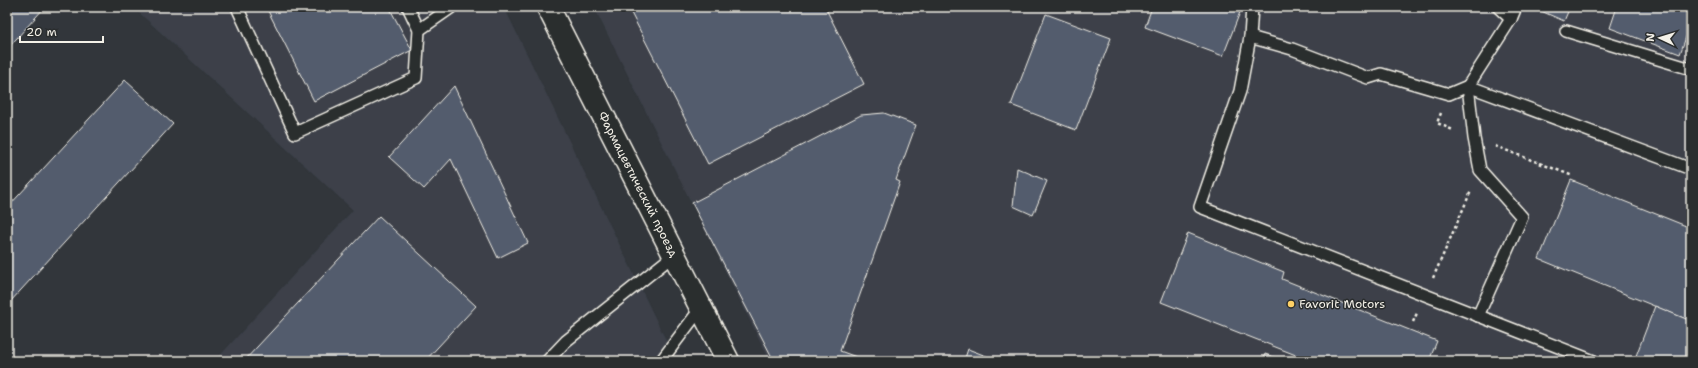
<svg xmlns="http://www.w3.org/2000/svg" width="1698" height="368" viewBox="0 0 1698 368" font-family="'Shantell Sans',sans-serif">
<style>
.built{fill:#3c414a}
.building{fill:#535c6d;stroke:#f4f1e8}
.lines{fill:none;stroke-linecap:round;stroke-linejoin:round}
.lane-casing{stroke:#f4f1e8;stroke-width:14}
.street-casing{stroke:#f4f1e8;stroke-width:25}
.path{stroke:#f4f1e8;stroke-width:2.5;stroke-dasharray:3 3;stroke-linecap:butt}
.lane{stroke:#2a2d2e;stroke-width:11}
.street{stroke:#2a2d2e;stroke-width:22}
.poi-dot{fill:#ffd166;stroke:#2a2d2e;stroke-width:1.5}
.labels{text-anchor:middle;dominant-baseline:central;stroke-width:3;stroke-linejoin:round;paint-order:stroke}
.street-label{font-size:12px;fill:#f4f1e8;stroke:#2a2d2e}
.poi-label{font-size:12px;fill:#f4f1e8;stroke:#2a2d2e;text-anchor:start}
</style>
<rect width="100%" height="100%" fill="#32363b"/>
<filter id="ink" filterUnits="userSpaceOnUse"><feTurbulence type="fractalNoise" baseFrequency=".025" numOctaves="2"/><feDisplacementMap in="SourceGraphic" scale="8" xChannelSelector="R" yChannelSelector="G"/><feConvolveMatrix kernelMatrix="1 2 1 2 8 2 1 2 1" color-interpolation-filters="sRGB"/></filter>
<g filter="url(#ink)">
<g class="built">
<polygon points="133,7 504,7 676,361 215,361 353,210"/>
<polygon points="594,7 1691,7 1691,361 770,361"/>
</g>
<g class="building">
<polygon points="7,7 45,7 7,49"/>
<polygon points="266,7 389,7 412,50 314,101"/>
<polygon points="628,7 825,7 864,84 708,164"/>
<polygon points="1152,7 1242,7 1223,56 1145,27"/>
<polygon points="1543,7 1570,7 1564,21 1541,11"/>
<polygon points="1617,7 1691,7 1691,23 1680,54 1610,28"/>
<polygon points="1046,14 1111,38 1076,130 1011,105"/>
<polygon points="125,80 173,124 10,302 7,299 7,208"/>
<polygon points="454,86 528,243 498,258 451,159 424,189 389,157"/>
<polygon points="884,113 916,125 896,180 900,182 840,351 867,361 774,361 692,203 861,115"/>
<polygon points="1017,168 1047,181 1033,215 1013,206"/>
<polygon points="1571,180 1691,228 1691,321 1539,259"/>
<polygon points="379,216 476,306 425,361 244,361"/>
<polygon points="1188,233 1284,272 1282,279 1437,341 1429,361 1311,361 1161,302"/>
<polygon points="1655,306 1691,321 1691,361 1634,361"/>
<polygon points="968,349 999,361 964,361"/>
<polygon points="1265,354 1285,361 1263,361"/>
</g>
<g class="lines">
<g class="lane-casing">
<g id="lane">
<polyline points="237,7 295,133 416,78 419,30 408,7"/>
<polyline points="1252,7 1250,37 1240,91 1200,207 1594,361"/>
<polyline points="1498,7 1511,19 1516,7"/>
<polyline points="1511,19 1468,86 1691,169"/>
<polyline points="419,30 452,7"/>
<polyline points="1566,31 1691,69"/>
<polyline points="1250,37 1292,49 1368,78 1381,74 1449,94 1468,86 1474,138 1480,170 1522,217 1478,316"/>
<polyline points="547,361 566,341 674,255"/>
<polyline points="661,361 701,308"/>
</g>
</g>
<g class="street-casing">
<g id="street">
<path id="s1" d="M548 7 728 361"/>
</g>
</g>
<g class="path">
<polyline points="1441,113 1437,123 1453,130"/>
<polyline points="1495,146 1573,176"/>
<polyline points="1433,278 1471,191"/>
<polyline points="1413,322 1417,313"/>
</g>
<use href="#lane" class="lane"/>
<use href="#street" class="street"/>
</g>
</g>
<circle class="poi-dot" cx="1291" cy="304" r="4"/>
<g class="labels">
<g class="street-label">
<text stroke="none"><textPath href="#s1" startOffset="199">Фармацевтический проезд</textPath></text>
</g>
<g class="poi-label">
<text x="1299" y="304">Favorit Motors</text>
</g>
</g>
<rect width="1698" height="368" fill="none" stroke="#2a2d2e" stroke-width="24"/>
<rect x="12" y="12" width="1674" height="344" fill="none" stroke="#f4f1e8" stroke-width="1.5" filter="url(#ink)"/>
<g transform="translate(1660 38) rotate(274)" stroke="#2a2d2e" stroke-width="3" paint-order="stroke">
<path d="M0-3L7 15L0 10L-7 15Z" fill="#f4f1e8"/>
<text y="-6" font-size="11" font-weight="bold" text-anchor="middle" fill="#f4f1e8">N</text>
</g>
<path d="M20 36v6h83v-6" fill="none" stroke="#f4f1e8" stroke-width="2"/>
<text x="26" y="36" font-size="12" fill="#f4f1e8" stroke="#2a2d2e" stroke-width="3" paint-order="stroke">20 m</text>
</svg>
